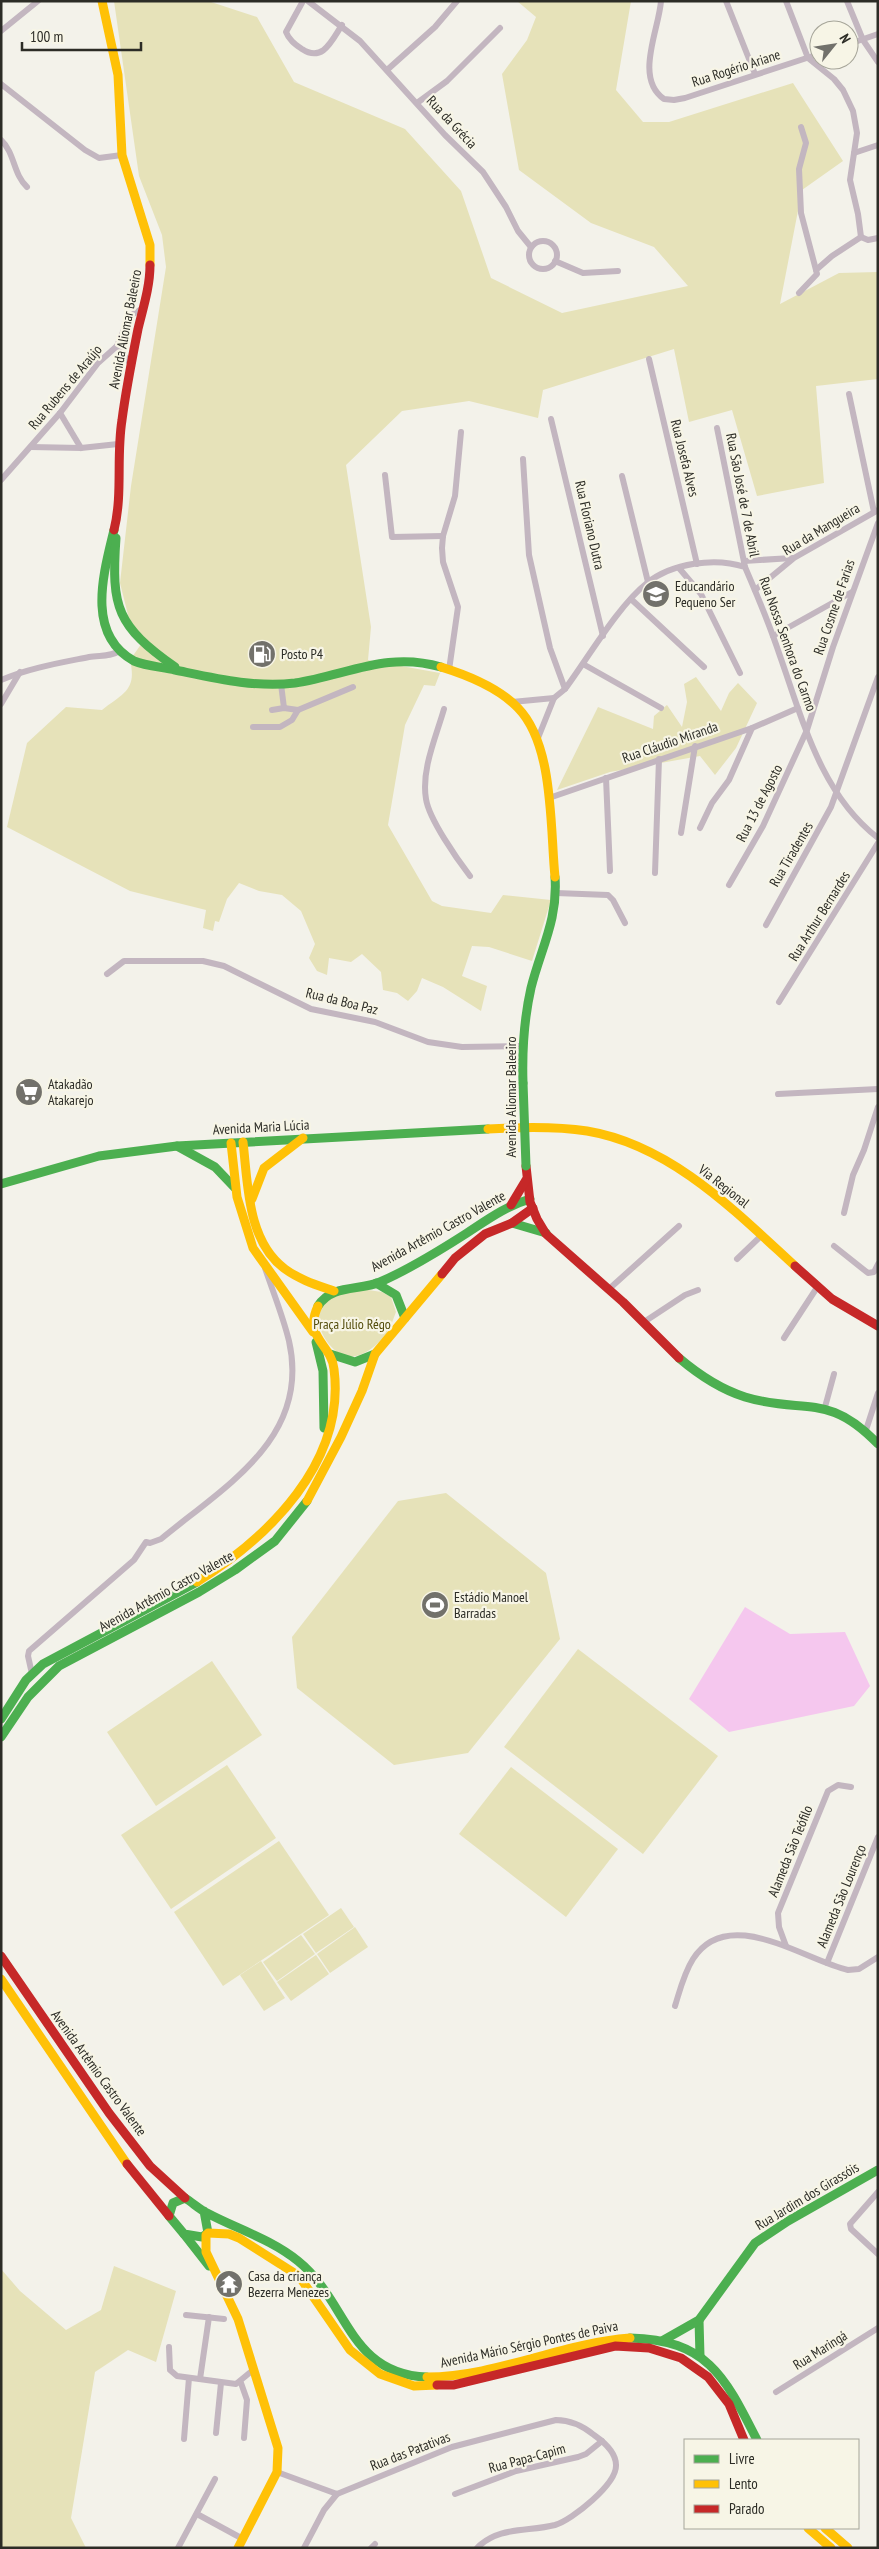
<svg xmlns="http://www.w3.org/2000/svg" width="879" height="2549" viewBox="0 0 879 2549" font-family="'PT Sans Narrow',sans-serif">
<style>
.green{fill:#e6e2b9}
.water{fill:#f5c7ee}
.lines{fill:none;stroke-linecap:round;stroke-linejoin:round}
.street{stroke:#c3b6c0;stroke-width:6}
.fast{stroke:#4caf50;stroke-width:9}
.slow{stroke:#ffc107;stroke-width:9}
.jam{stroke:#c62828;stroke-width:9}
.fast-bridge{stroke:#4caf50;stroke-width:9}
.labels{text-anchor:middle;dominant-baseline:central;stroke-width:4.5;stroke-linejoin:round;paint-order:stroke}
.street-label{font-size:14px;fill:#2c2c26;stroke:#f7f5e6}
.poi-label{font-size:14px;fill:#2c2c26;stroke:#f7f5e6;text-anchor:start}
.park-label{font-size:14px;fill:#544d0b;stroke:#f7f5e6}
</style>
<rect width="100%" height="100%" fill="#f3f2ea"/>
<g class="green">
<path d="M114 1H208L257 17 294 82 405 129 461 191 491 278 562 313 688 286 654 247 591 223 519 170 502 74 527 40 536 17 517 1H631L616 90 643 122H669L793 83 843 161 802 190 780 304 839 273 878 272V379L816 386 824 483 757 496 732 410 689 422 674 349 543 390 538 418 469 401 402 411 346 465 371 627 368 660 440 673 435 686 424 685 405 725 388 825 432 901 442 906 491 913 503 895 551 900 532 961 489 947 472 946 462 976 487 986 481 1011 443 987 422 978 417 991 408 1001 397 993 383 990 381 972 362 954 351 962 329 958 327 975 317 971 309 958 315 944 301 911 282 895 259 891 239 883 227 899 219 922 215 921 213 931 203 928 206 910 130 891 7 827 27 743 66 707 102 710C124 693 137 690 130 660L144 640 129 619 120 583 131 486 166 267 162 235 139 176Z"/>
<polygon points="696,677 721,711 729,693 738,683 757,703 736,748 715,775 700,756 610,772 557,790 598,707 653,729 654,716 667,705 682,727 687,702 684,684"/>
<path d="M368 1290 382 1292 391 1297 396 1312C393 1319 391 1327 387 1333 378 1345 361 1360 345 1356 329 1351 313 1325 321 1309 329 1293 353 1291 368 1290Z"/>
<polygon points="446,1493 546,1573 560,1639 468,1753 394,1765 297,1688 292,1637 398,1501"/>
<polygon points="578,1649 718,1756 643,1854 504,1747"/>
<polygon points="212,1661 262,1735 156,1806 107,1732"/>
<polygon points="227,1765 276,1838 171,1909 121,1835"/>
<polygon points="511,1767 618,1849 566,1917 459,1834"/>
<polygon points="279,1841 329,1915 223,1986 174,1912"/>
<polygon points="341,1908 354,1927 316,1953 303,1934"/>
<polygon points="355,1927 368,1947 330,1973 317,1954"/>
<polygon points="301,1935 315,1954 277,1981 263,1962"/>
<polygon points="316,1955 329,1974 291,2001 277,1982"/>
<polygon points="261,1961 285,1998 264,2011 240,1975"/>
<polygon points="114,2266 176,2291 156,2362 128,2350 95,2372 71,2518 86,2548 1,2548 1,2269 20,2291 66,2330 101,2310"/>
</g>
<polygon class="water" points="745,1607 790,1634 845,1632 870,1686 854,1706 729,1732 689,1699"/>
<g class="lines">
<g class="street">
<path d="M303 1 286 32C289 40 295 44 302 49 323 63 332 40 342 25"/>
<polyline points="308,1 360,41 445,135 483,172 506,207 518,231 531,247"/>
<path d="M661 1C659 30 634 78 664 99L674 100 685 98 819 54"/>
<polyline points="726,1 755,74"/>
<polyline points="786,1 808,58 834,79 843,90 853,111 857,133 850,180 858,214 861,237"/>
<polyline points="847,1 863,40 878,62"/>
<polyline points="1,31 38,1"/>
<polyline points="849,44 878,34"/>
<polyline points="387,70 435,27 457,1"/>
<polyline points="1,84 85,150 99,158 122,155"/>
<polyline points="417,103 447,81 500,28"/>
<polyline points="801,127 806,143 799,169 801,213 816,270"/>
<path d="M1 140C15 153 13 174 27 187"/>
<polyline points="854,153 878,145"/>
<polyline points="861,237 868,240 878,238"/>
<circle cx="543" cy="255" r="14"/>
<polyline points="555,261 583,273 618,271"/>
<polyline points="799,293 817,274 816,270 832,256 861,237"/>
<polyline points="117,346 132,366"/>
<polyline points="649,359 697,564"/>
<polyline points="849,394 874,512"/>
<polyline points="60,413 81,448"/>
<polyline points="551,419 603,636"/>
<polyline points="717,428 745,567"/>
<polyline points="31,447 81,448 118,444"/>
<polyline points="523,459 529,555 550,648 565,689"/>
<polyline points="385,475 392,537 443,536"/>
<polyline points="622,476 648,582"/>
<polyline points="1,480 60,413 98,363 117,346 130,316 143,308"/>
<polyline points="744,561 792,558"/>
<polyline points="679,568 701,594 740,673"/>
<polyline points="755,590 794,558 878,510"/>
<polyline points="631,599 704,667"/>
<polyline points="773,636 852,592"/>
<polyline points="583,664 661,708"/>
<polyline points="449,670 458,607 443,562 442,548 443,536 455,496 461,432"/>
<path d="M1 680C29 668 59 663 89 657 99 655 111 657 119 651"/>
<polyline points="281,684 284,708"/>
<polyline points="512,702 554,698"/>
<polyline points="1,704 20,672"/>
<path d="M444 709C436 737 421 770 426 799 429 819 457 859 470 876"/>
<polyline points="272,710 284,708 298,710"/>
<polyline points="253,727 280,727 292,720 298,710 353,687"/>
<path d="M538 738 554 698 565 689C588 658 618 606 647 583 672 563 715 557 745 567 758 597 770 626 780 656 803 721 821 794 878 838"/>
<polyline points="606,778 610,871"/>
<polyline points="549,798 752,728 798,708"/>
<polyline points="700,828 712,803 729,780 752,728"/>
<polyline points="681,833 695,746"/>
<polyline points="655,873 659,759"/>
<polyline points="729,885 763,826 807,730 833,647 878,523"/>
<polyline points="556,893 608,895 613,900 625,923"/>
<polyline points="766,925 831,807 878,677"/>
<polyline points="107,974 124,961 203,961 224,966 311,1009 375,1022 428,1042 462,1047 522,1046"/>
<polyline points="779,1002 878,843"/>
<polyline points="778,1094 878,1089"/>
<polyline points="844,1213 853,1175 864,1150 878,1107"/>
<polyline points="834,1246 868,1273 874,1272 878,1264"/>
<polyline points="737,1259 762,1235"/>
<polyline points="609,1289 679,1226"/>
<polyline points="644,1322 685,1295 698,1290"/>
<polyline points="784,1338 818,1286"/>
<polyline points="825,1407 834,1374"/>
<polyline points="866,1430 878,1393"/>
<path d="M32 1674 28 1656 29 1651 134 1560 146 1542 150 1543 161 1539C225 1486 311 1438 289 1341 283 1316 273 1292 265 1268"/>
<polyline points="786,1946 779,1927 778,1913 828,1791 838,1785 851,1787"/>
<polyline points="827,1963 878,1837"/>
<path d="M675 2006C680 1990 684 1973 693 1959 728 1904 804 1960 848 1970L859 1969 878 1957"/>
<polyline points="878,2192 850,2224 851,2229 878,2254"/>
<polyline points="186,2315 224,2319"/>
<polyline points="169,2347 170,2370 177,2376 236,2384 253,2370"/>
<polyline points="200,2379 209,2317"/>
<polyline points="241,2383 247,2400 244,2438"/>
<polyline points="776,2392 878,2328"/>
<polyline points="216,2433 221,2383"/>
<polyline points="184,2439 189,2378"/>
<path d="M277 2472 337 2494 452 2447 556 2420C571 2420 583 2426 594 2435 604 2442 616 2452 616 2465 617 2484 572 2520 555 2525 528 2532 498 2526 477 2548"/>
<polyline points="455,2494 516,2471 578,2457 586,2454 602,2441"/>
<polyline points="197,2514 243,2539"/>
<polyline points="178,2548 215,2479"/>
<polyline points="304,2548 324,2510 337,2494"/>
<polyline points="371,2548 375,2544"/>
</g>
<g class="fast">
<path d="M114 530C104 572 85 634 134 661 146 666 162 667 175 670 214 678 255 688 295 683 347 675 387 651 441 667"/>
<path d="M116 538C111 608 117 626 175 667"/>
<path d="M523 1083C522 1051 524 1019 531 988 541 948 558 920 555 877"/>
<polyline points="177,1146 215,1167 235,1188"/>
<polyline points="1,1184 99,1156 177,1146 488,1129"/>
<polyline points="512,1223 546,1233"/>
<polyline points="376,1283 396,1295 405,1318"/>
<path d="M318 1306C332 1284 359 1291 380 1282 410 1269 439 1251 467 1233 487 1220 506 1206 530 1199"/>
<polyline points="316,1342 323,1371 324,1428"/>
<polyline points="330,1354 355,1362 375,1354"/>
<path d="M679 1358C699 1375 720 1389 745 1397 804 1415 827 1391 878 1444"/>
<polyline points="1,1719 26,1680 43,1664 197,1582"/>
<polyline points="1,1737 28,1697 59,1666 199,1592 235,1570 275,1541 307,1501"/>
<path d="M204 2211 208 2233 202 2237 184 2234 169 2216 173 2203 185 2198C193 2203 199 2209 207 2213 237 2229 271 2239 298 2261 348 2301 348 2374 427 2377"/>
<polyline points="184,2234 209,2266"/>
<polyline points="699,2320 700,2356"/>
<path d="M630 2338C708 2340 725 2377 757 2440"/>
<polyline points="662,2341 699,2320 755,2243 788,2221 878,2170"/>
</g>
<g class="slow">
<polyline points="102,1 118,75 122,155 150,245 150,265"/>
<path d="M441 667C467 675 498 687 518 708 554 745 550 827 555 877"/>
<path d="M488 1129C520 1127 555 1126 587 1131 671 1145 735 1211 795 1266"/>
<path d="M243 1142C248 1184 247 1241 285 1269 300 1280 317 1285 334 1291"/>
<polyline points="231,1143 237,1197 253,1248 313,1332"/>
<polyline points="252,1199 264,1168 303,1138"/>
<polyline points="307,1501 341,1437 362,1391 375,1354 442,1274"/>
<path d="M197 1582C269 1537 346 1462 334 1369 331 1343 303 1338 318 1306"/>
<polyline points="1,1979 127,2164"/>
<polyline points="208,2233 229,2234 239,2238 299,2276 350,2350 380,2374 414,2386 437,2385"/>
<polyline points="206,2235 206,2252 238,2319 278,2448 277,2472 238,2548"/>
<path d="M427 2377C496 2377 561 2343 630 2338"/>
<polyline points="808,2528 831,2548"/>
<polyline points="825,2528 848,2548"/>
</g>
<g class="jam">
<path d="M114 530C123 494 116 457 122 420 126 389 132 359 138 329 143 308 150 287 150 265"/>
<polyline points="526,1166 530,1202 537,1219 546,1234 623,1302 679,1358"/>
<polyline points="511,1205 526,1180"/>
<polyline points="795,1266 832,1299 878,1326"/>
<polyline points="442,1274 455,1258 485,1234 512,1223 533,1208"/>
<polyline points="1,1956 109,2113 150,2166 185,2198"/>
<polyline points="127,2164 169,2216"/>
<polyline points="437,2385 453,2385 615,2346 649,2348 681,2358 708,2377 729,2404 744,2440"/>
</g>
<polyline class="fast-bridge" points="523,1083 526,1166"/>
</g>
<defs>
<g id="school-disc" transform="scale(1.4375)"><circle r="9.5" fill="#72716b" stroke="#f7f5e6"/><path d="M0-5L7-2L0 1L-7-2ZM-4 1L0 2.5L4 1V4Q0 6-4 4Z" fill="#fff"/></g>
<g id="fuel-disc" transform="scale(1.4375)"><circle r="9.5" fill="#72716b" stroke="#f7f5e6"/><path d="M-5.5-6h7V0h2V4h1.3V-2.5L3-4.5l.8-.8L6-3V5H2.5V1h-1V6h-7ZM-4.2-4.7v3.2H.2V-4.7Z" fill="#fff"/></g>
<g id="supermarket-disc" transform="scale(1.4375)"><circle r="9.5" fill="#72716b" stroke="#f7f5e6"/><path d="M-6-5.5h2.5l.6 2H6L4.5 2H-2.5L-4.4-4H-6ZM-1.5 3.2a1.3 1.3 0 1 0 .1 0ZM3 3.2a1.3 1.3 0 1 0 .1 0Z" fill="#fff"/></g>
<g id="stadium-disc" transform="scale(1.4375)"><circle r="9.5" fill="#72716b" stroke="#f7f5e6"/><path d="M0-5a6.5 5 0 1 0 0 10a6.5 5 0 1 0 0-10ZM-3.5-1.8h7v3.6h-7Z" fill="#fff"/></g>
<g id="temple-disc" transform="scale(1.4375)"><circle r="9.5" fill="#72716b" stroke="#f7f5e6"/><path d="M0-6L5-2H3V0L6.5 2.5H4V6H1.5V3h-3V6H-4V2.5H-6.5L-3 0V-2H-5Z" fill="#fff"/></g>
</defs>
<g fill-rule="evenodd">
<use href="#school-disc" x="656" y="594"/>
<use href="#fuel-disc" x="262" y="654"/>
<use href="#supermarket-disc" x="29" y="1092"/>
<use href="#stadium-disc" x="435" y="1605"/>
<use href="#temple-disc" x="229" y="2284"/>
</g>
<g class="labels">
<g class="street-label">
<text transform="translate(736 68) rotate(-18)">Rua Rogério Ariane</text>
<text transform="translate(452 122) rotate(47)">Rua da Grécia</text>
<text transform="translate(125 329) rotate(-79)">Avenida Aliomar Baleeiro</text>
<text transform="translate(65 387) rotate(-50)">Rua Rubens de Araújo</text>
<text transform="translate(685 458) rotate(76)">Rua Josefa Alves</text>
<text transform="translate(743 495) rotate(79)">Rua São José de 7 de Abril</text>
<text transform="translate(590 525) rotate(77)">Rua Floriano Dutra</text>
<text transform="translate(821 529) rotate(-31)">Rua da Mangueira</text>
<text transform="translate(834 607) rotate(-71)">Rua Cosme de Farias</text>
<text transform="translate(788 644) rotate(70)">Rua Nossa Senhora do Carmo</text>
<text transform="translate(670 742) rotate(-19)">Rua Cláudio Miranda</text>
<text transform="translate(759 803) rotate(-63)">Rua 13 de Agosto</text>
<text transform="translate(791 854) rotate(-60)">Rua Tiradentes</text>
<text transform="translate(819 916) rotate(-58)">Rua Arthur Bernardes</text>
<text transform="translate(342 1001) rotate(14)">Rua da Boa Paz</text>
<text transform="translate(511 1097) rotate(-90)">Avenida Aliomar Baleeiro</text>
<text transform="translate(261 1127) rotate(-3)">Avenida Maria Lúcia</text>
<text transform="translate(724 1186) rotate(38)">Via Regional</text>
<text transform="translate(438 1231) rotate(-29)">Avenida Artêmio Castro Valente</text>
<text transform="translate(166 1591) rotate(-29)">Avenida Artêmio Castro Valente</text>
<text transform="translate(790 1851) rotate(-68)">Alameda São Teófilo</text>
<text transform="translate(841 1896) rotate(-68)">Alameda São Lourenço</text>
<text transform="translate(99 2073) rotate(54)">Avenida Artêmio Castro Valente</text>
<text transform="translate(807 2196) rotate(-31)">Rua Jardim dos Girassóis</text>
<text transform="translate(529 2344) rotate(-12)">Avenida Mário Sérgio Pontes de Paiva</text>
<text transform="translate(820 2350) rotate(-32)">Rua Maringá</text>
<text transform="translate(410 2451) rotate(-21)">Rua das Patativas</text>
<text transform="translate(527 2458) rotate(-15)">Rua Papa-Capim</text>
</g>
<g class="poi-label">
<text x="675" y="586">Educandário<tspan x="675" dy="16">Pequeno Ser</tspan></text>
<text x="281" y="654">Posto P4</text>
<text x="48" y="1084">Atakadão<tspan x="48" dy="16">Atakarejo</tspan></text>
<text x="454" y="1597">Estádio Manoel<tspan x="454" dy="16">Barradas</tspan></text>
<text x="248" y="2276">Casa da criança<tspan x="248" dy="16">Bezerra Menezes</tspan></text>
</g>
<g class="park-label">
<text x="352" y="1324">Praça Júlio Régo</text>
</g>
</g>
<rect width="879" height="2549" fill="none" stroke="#2c2c26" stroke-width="5"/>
<rect x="684" y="2439" width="175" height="90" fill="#f7f5e6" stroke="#a6a599"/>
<rect x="694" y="2455" width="25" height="8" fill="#4caf50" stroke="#a6a599"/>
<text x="729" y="2464" font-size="15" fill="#2c2c26">Livre</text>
<rect x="694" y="2480" width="25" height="8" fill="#ffc107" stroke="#a6a599"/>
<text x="729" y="2489" font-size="15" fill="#2c2c26">Lento</text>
<rect x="694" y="2505" width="25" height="8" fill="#c62828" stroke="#a6a599"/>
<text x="729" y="2514" font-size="15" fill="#2c2c26">Parado</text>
<g transform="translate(834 45) rotate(60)"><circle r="24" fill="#f7f5e6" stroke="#a6a599"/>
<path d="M0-4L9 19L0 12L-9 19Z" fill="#72716b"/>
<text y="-8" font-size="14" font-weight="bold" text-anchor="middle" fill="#2c2c26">N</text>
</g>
<path d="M22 42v8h119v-8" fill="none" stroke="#2c2c26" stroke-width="2.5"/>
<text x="30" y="42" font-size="15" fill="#2c2c26" stroke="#f7f5e6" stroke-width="4" paint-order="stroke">100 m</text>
</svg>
